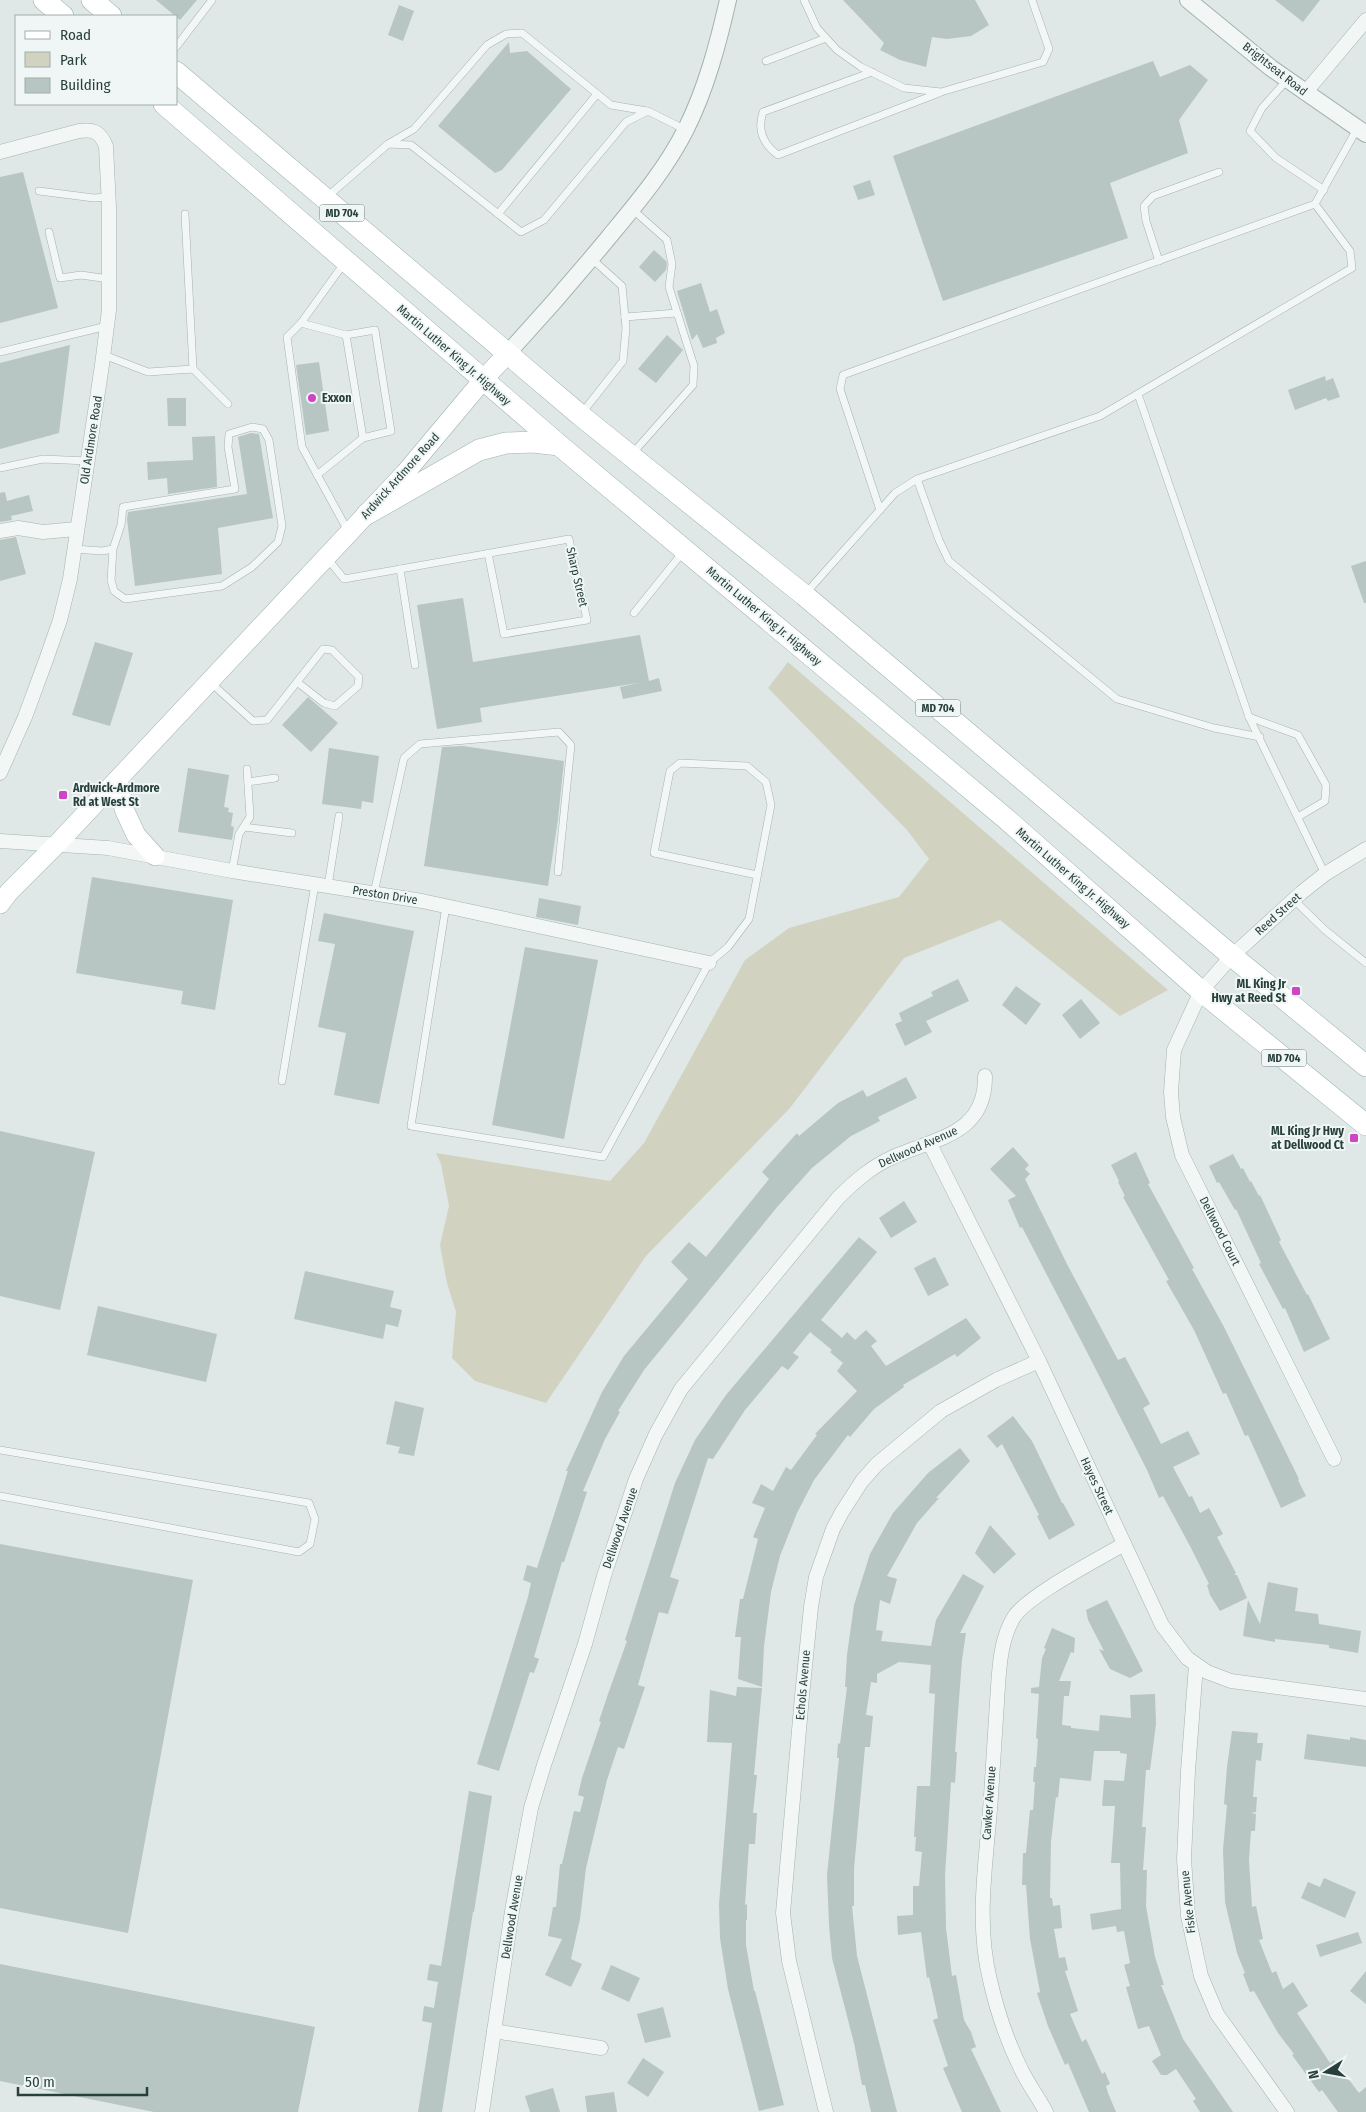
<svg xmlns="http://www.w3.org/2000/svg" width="1366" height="2112" viewBox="0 0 1366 2112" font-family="'Fira Sans Condensed',sans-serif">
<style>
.green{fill:#d2d2c0}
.building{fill:#b7c5c3}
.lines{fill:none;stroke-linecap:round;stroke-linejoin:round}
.service-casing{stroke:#a4b2b0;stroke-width:8}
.minor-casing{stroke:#a4b2b0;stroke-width:15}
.tertiary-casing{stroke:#a4b2b0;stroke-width:18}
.secondary-casing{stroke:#a4b2b0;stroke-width:20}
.primary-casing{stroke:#9fb4b0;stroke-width:22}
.service{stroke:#f2f7f6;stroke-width:7}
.minor{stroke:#f2f7f6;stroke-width:14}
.tertiary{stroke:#f2f7f6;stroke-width:16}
.secondary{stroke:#fff;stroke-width:19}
.primary{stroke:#fff;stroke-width:21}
.poi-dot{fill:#ce44c5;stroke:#eff6f5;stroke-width:2}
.labels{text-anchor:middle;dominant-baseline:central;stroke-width:4;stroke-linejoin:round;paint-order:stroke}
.shield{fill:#eff6f5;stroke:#647774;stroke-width:1}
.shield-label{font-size:11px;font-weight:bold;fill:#28403c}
.street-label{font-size:12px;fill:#28403c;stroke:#eff6f5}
.poi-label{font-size:12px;font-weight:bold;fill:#28403c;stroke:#eff6f5;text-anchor:start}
</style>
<rect width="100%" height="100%" fill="#dfe8e7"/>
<polygon class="green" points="788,662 1168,990 1120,1016 1000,920 904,958 790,1108 646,1256 546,1403 475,1381 452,1358 456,1312 447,1283 440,1245 449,1206 441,1164 436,1153 610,1181 644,1143 745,960 789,928 899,897 929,859 907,830 768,688"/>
<g class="building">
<polygon points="156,0 197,0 180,20"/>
<polygon points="843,0 975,0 989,25 971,36 947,39 932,37 926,67 900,60 880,50 884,43"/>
<polygon points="1275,0 1320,0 1303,22"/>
<polygon points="399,5 414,11 403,41 388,35"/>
<polygon points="509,42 510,53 527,51 571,89 502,170 495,173 438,126"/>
<polygon points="1153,61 1160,77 1190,65 1208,80 1179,120 1188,153 1110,183 1128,238 943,301 893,156"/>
<polygon points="23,172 58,308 0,323 0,177"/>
<polygon points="870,180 875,195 858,200 853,186"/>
<polygon points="654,250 666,261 667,264 666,270 655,282 639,267"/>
<polygon points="701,283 710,312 717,309 725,333 716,338 717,343 703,348 697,334 692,340 677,291"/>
<polygon points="667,335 683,350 656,383 638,369"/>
<polygon points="70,345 59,433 0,449 0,363"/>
<polygon points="319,362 329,431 306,435 296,365"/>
<polygon points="1325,376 1326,381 1333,378 1340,397 1328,401 1326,398 1295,410 1288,390"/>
<polygon points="167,398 186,398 186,426 168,426"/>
<polygon points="251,433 259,434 273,518 218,528 222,574 135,586 127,519 128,512 247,494 238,437"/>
<polygon points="215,436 217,487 168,494 167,478 148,480 147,462 193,460 192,437"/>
<polygon points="5,492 7,501 29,495 33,511 11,516 12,520 0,522 0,493"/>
<polygon points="16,537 26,574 0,581 0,540"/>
<polygon points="1366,561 1366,603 1364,603 1351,566"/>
<polygon points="463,598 473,662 640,635 649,681 659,678 662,691 623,699 620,687 638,683 480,708 482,722 437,729 417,605"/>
<polygon points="95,642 133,653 110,726 72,715"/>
<polygon points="308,697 338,723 311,752 282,725"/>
<polygon points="463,746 564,761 558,819 548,886 424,866 442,747"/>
<polygon points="329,748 379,756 373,803 362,801 361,809 322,804"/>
<polygon points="188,768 229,775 224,807 229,808 228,812 233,813 231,826 234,827 232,840 178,832"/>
<polygon points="92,877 233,900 215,1010 181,1004 183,991 76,973"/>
<polygon points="539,898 581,906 578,925 536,917"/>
<polygon points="324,913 414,931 379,1104 334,1095 346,1033 318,1027 335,944 318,941"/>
<polygon points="525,947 598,960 564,1139 492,1125"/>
<polygon points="958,979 969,1001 926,1021 932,1032 905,1046 895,1024 902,1021 899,1013 933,996 931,992"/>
<polygon points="1016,986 1041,1004 1026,1025 1002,1005"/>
<polygon points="1081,999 1100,1023 1080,1039 1062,1015"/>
<polygon points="906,1077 917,1098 878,1117 880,1121 851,1136 812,1168 778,1206 644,1370 618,1411 620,1412 605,1439 583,1491 587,1492 564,1562 562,1562 534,1657 539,1659 534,1673 530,1672 499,1771 477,1764 528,1597 531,1583 523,1580 527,1565 537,1568 568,1471 566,1471 602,1392 624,1356 688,1279 671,1262 689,1242 706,1257 769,1179 762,1172 797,1133 799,1136 838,1103 863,1090 867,1097"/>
<polygon points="0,1131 95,1152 60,1310 0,1296"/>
<polygon points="1013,1147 1029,1165 1025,1169 1030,1174 1025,1179 1067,1264 1118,1360 1125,1357 1150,1404 1143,1408 1161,1444 1188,1431 1200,1454 1173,1467 1189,1497 1192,1496 1200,1513 1209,1508 1223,1534 1217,1537 1236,1573 1234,1575 1237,1575 1247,1598 1220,1611 1210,1595 1207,1585 1209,1584 1190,1546 1163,1496 1159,1498 1147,1470 1088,1354 1022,1227 1020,1228 1008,1200 1016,1196 990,1169"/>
<polygon points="1136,1152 1150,1183 1148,1184 1194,1268 1192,1269 1223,1325 1299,1479 1298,1480 1306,1496 1281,1508 1248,1435 1245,1436 1226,1393 1223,1394 1194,1330 1166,1281 1169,1280 1123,1197 1125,1196 1118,1182 1119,1181 1111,1165"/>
<polygon points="1233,1154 1241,1169 1243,1168 1250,1182 1251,1181 1259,1196 1260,1195 1281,1240 1279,1242 1307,1295 1308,1294 1330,1339 1304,1352 1285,1308 1283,1309 1259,1264 1261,1263 1236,1209 1235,1210 1219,1182 1217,1183 1209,1166"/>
<polygon points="904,1201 917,1222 891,1238 879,1218"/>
<polygon points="859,1237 877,1252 821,1320 842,1338 847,1332 855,1340 866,1330 877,1341 871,1346 886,1366 966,1318 981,1338 957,1357 955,1354 903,1385 904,1387 874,1409 850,1437 848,1435 814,1480 797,1513 780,1556 771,1592 764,1646 762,1687 738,1679 741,1637 735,1637 740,1599 743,1599 758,1539 753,1537 765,1508 752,1503 761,1484 773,1491 786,1467 791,1470 817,1435 815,1434 857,1391 837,1371 843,1363 830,1352 832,1350 810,1332 793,1353 799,1357 788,1370 782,1366 745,1410 713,1459 708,1458 670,1577 679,1580 668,1614 659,1612 638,1685 645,1687 624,1749 618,1747 607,1780 586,1868 580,1919 571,1959 582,1964 571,1987 545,1975 562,1939 548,1936 553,1907 556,1907 560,1864 562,1864 574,1811 580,1812 584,1797 578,1795 582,1778 601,1722 599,1721 608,1694 627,1641 625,1640 675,1483 695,1440 726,1395"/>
<polygon points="935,1257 949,1285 928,1296 914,1268"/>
<polygon points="305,1271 394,1291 390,1307 402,1310 398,1327 386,1324 383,1339 294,1319"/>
<polygon points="98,1306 217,1334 206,1382 87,1355"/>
<polygon points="395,1401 424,1408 414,1456 398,1453 400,1447 386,1444"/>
<polygon points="1013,1416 1032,1441 1062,1503 1063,1503 1075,1525 1049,1540 1037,1516 1039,1515 1002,1444 997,1448 987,1436"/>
<polygon points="960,1448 970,1461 936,1498 939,1498 917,1523 887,1576 897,1579 890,1604 880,1600 876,1630 883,1631 881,1641 931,1646 936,1620 963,1574 984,1586 960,1633 966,1633 962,1660 955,1752 957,1752 955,1783 951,1782 945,1876 946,1928 952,1976 956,1975 964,2020 971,2032 976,2047 971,2049 1001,2112 962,2112 943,2068 948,2066 933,2020 938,2018 929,1977 927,1978 921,1932 898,1935 897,1916 913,1915 913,1886 919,1886 922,1852 915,1851 916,1837 914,1837 917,1786 930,1786 935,1694 929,1693 931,1665 899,1662 877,1674 877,1683 871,1682 866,1715 873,1716 870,1747 865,1747 854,1869 854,1906 852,1906 857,1956 897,2112 871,2112 865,2085 862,2085 854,2043 832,1958 829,1925 827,1875 839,1758 837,1758 838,1743 840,1744 847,1687 845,1687 847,1655 854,1605 870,1554 893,1513 928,1473"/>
<polygon points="990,1525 1016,1554 994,1574 975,1553"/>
<polygon points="0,1544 193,1580 128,1933 0,1908"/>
<polygon points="1268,1582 1298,1588 1295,1611 1318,1614 1319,1624 1361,1631 1358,1653 1329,1648 1329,1645 1275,1639 1275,1642 1243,1636 1248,1600 1260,1624"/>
<polygon points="1107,1600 1143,1671 1130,1678 1110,1669 1099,1649 1104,1651 1088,1620 1086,1610"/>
<polygon points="1052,1628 1075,1638 1074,1653 1071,1652 1059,1681 1071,1681 1069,1696 1064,1696 1062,1725 1071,1726 1071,1728 1099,1731 1100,1715 1131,1718 1130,1695 1155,1694 1156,1724 1150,1770 1146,1770 1142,1827 1146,1827 1143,1870 1147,1870 1146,1906 1155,1957 1164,1985 1161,1985 1183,2039 1233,2112 1200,2112 1193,2101 1196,2099 1176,2069 1167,2075 1161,2075 1152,2061 1161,2055 1149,2026 1138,2029 1126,1987 1130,1986 1124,1965 1130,1963 1124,1931 1117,1932 1116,1926 1092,1930 1090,1914 1121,1909 1120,1863 1111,1863 1115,1806 1102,1806 1104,1780 1124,1781 1127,1754 1120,1753 1120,1751 1094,1751 1091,1781 1060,1778 1058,1798 1056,1797 1051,1842 1050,1898 1052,1898 1053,1906 1060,1905 1062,1928 1054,1929 1059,1958 1065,1957 1068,1970 1065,1971 1078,2011 1070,2014 1082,2042 1086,2039 1102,2074 1105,2072 1110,2084 1106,2086 1108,2093 1116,2112 1089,2112 1068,2063 1065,2065 1048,2026 1037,1993 1040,1992 1030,1939 1026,1885 1022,1885 1023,1853 1026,1853 1030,1810 1033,1810 1035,1782 1033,1782 1034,1767 1036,1767 1038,1739 1036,1738 1039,1694 1031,1693 1031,1688 1039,1687 1042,1658 1046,1649 1044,1648"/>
<polygon points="737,1687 762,1688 754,1775 757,1775 753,1813 757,1813 755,1844 749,1844 745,1905 747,1904 747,1920 746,1920 746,1945 754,1991 755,1991 784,2105 759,2111 728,1989 720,1938 719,1904 732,1743 707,1742 710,1690 736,1696"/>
<polygon points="1232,1731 1258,1733 1257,1743 1263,1743 1261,1761 1256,1760 1253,1797 1257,1797 1256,1812 1251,1813 1256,1814 1255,1831 1251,1831 1249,1860 1252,1907 1256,1906 1263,1939 1259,1940 1272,1973 1276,1971 1283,1989 1293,1982 1308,2006 1297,2013 1330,2063 1334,2060 1359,2093 1366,2087 1366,2112 1338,2112 1322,2090 1319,2092 1292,2055 1294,2054 1278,2033 1254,1991 1250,1992 1243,1974 1245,1973 1237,1953 1225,1902 1223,1850 1227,1805 1224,1804 1227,1767"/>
<polygon points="1307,1734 1350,1740 1350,1737 1366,1740 1366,1767 1304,1759"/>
<polygon points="469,1791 492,1796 474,1912 473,1912 442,2112 418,2112 432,2023 422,2021 424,2006 434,2008 438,1982 427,1980 429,1967 430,1964 441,1966"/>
<polygon points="1324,1878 1356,1892 1345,1918 1301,1898 1308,1882 1320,1887"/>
<polygon points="1358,1932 1362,1943 1320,1957 1316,1945"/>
<polygon points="0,1964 315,2027 298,2112 154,2112 0,2081"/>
<polygon points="611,1965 640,1978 629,2002 601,1989"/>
<polygon points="1366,1971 1366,2004 1350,1991"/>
<polygon points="663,2007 671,2037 645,2043 637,2014"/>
<polygon points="643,2058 664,2072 648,2097 627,2083"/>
<polygon points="553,2088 560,2112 530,2112 525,2096"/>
<polygon points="614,2092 617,2112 587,2112 585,2096"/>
</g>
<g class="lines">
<g class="service-casing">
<g id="service">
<polyline points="804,0 817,28 837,50 861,67 904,88 941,92 1043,62 1049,49 1032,0"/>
<polyline points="176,47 212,0"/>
<polyline points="766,61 826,38"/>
<path d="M872 72 763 112C757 130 763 144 778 155L939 93"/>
<polyline points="1287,80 1262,108 1250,131 1276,158 1324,190"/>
<polyline points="388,144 414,129 487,45 506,34 522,33 611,105 647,111"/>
<polyline points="39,191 94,198 109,197"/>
<polyline points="327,197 388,144 411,145 521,232 544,220 626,122 648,111 686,130"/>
<polyline points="185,214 193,369"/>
<polyline points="498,214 597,94"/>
<polyline points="49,232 60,278 81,275 109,279"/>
<polyline points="1159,261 1146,221 1144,206 1153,196 1219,172"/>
<polyline points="345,262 301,323 287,337 302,447 348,531"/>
<polyline points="625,317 677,313"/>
<polyline points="301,323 346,335 375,330 391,431 363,438 317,475"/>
<polyline points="346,335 363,438"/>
<polyline points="0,352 107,326"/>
<polyline points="104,355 148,372 193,369 228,404"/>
<polyline points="1138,394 1249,717 1325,874"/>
<polyline points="582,413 623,361 626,328 622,286 592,259"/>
<polyline points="632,454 693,385 694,366 669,287 672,264 667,240 632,209"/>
<polyline points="0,468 43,459 88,461"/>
<polyline points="917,479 939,540 949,561 1117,699 1214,728 1260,737"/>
<polyline points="880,510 840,389 843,375 1315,204 1357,129"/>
<polyline points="74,549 102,551 113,549 111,580 114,591 125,599 222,586 252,567 278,542 282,526 269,440 263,429 252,427 229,434 228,447 235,489 123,507 121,525 113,549"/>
<polyline points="327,558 344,579 569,539 587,620 504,634 488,553"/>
<polyline points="400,569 415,665"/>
<polyline points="806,593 895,493 917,479 1100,416 1352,268 1350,251 1315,204"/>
<polyline points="634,613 683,552"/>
<polyline points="210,682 253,721 267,720 323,649 332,650 359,677 358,686 335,706 324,703 297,682"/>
<polyline points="1249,717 1298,735 1326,785 1325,801 1298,817"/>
<polyline points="248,782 275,778"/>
<polyline points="244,827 292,833"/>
<polyline points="232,871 239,834 250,817 247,769"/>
<polyline points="328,886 339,816"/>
<polyline points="374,893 404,758 420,744 559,732 571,745 558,872"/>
<polyline points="1294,900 1325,930 1366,963"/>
<polyline points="446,906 411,1126 603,1157 709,963 728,947 749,919 771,805 766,782 747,766 680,763 670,771 654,853 757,875"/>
<polyline points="282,1081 315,884"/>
<polyline points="0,1450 309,1503 315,1519 310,1544 299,1552 0,1496"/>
</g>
</g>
<g class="minor-casing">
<g id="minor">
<polyline points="1305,93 1366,20"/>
<path d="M0 152 79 131C94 129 100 132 106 146L109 207V310L102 365 70 579 60 620 46 660 25 717 0 773"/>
<polyline points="0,531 18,528 43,532 76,529"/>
<polyline points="0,841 108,848 232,871 422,901 709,963"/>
<polyline points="930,1144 1039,1361 1162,1625 1187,1658 1207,1672 1231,1681 1366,1699"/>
<polyline points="1334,1459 1182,1155 1173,1117 1171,1092 1174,1050 1201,991 1232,956 1301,893 1325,874 1366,849"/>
<polyline points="1196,1665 1188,1771 1184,1859 1188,1916 1201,1976 1217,2014 1287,2112"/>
<polyline points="494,2031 601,2048"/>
<path d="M482 2112 512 1911 531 1808 544 1765 585 1644 604 1576 636 1479 656 1434 681 1389 838 1198C855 1181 871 1167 893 1157 935 1138 986 1135 985 1076"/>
<polyline points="826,2112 789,1961 783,1913 802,1696 811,1607 816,1577 833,1529 842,1512 862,1481 877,1464 941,1411 996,1380 1039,1361"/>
<path d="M1046 2112C1038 2097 1028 2084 1021 2069 1007 2041 997 2011 990 1980 975 1919 987 1858 991 1796 993 1764 995 1733 997 1702 999 1674 999 1641 1014 1617 1028 1595 1099 1559 1124 1544"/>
</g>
</g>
<g class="tertiary-casing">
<g id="tertiary">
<polyline points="1188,0 1271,68 1366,134"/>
<path d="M507 354C542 316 576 277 609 237 637 203 666 169 686 129 706 89 718 44 728 0"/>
</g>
</g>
<g class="secondary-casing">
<g id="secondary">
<polyline points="118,779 124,809 136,835 155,856"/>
<polyline points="0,904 9,892 57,844 406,472 483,380 507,354"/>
</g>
</g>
<g class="primary-casing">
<g id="primary">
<polyline points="44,0 63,16"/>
<polyline points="92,0 111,16"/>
<polyline points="176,72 580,415 804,595 1232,956 1366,1066"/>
<polyline points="164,104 559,445 1004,817 1201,991 1366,1125"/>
<polyline points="367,514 479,450 506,443 533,442 559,445"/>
</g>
</g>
<use href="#service" class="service"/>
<use href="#minor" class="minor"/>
<use href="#tertiary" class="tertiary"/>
<use href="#secondary" class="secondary"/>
<use href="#primary" class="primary"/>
</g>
<g class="poi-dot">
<circle cx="312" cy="398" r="5"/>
<rect x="58" y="790" width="10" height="10" rx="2.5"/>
<rect x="1291" y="986" width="10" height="10" rx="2.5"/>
<rect x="1349" y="1133" width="10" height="10" rx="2.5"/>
</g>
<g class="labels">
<g class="shield">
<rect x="319.5" y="204.5" width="45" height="17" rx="4"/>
<rect x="915.5" y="699.5" width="45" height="17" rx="4"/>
<rect x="1261.5" y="1049.5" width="45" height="17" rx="4"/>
</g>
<g class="shield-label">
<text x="342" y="213">MD 704</text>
<text x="938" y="708">MD 704</text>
<text x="1284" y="1058">MD 704</text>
</g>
<g class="street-label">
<text transform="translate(1275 69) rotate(38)">Brightseat Road</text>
<text transform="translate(454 355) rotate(41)">Martin Luther King Jr. Highway</text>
<text transform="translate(91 440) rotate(-81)">Old Ardmore Road</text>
<text transform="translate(400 476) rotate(-48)">Ardwick Ardmore Road</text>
<text transform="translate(577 577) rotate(77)">Sharp Street</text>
<text transform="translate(764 616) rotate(40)">Martin Luther King Jr. Highway</text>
<text transform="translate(1073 878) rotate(41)">Martin Luther King Jr. Highway</text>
<text transform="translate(385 895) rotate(9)">Preston Drive</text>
<text transform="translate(1278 914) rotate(-42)">Reed Street</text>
<text transform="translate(918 1147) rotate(-24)">Dellwood Avenue</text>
<text transform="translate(1220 1231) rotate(63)">Dellwood Court</text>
<text transform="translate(1097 1486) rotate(65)">Hayes Street</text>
<text transform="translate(620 1528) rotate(-71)">Dellwood Avenue</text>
<text transform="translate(803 1685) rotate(-85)">Echols Avenue</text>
<text transform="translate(989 1803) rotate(-86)">Cawker Avenue</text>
<text transform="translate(1188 1902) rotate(-96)">Fiske Avenue</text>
<text transform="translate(512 1917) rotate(-81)">Dellwood Avenue</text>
</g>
<g class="poi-label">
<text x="322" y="398">Exxon</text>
<text x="73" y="788">Ardwick-Ardmore<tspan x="73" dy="14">Rd at West St</tspan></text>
<text x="1286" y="984" text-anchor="end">ML King Jr<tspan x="1286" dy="14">Hwy at Reed St</tspan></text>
<text x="1344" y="1131" text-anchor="end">ML King Jr Hwy<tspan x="1344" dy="14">at Dellwood Ct</tspan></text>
</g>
</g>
<rect x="15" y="15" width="162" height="90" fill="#eff6f5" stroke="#9fadab"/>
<rect x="25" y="31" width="25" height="8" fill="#ffffff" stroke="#9fadab"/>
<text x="60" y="40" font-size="15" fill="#28403c">Road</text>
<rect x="25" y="52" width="25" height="15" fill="#d2d2c0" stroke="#9fadab"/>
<text x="60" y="65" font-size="15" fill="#28403c">Park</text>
<rect x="25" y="78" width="25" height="15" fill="#b7c5c3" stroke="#9fadab"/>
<text x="60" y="90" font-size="15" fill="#28403c">Building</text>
<g transform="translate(1326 2072) rotate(259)" stroke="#eff6f5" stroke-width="4" paint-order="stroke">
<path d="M0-4L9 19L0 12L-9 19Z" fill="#28403c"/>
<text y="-8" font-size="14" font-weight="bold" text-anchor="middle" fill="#28403c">N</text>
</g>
<path d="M18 2087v8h129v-8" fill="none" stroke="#28403c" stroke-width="2.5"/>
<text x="25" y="2087" font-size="15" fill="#28403c" stroke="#eff6f5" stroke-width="4" paint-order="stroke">50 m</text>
</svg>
